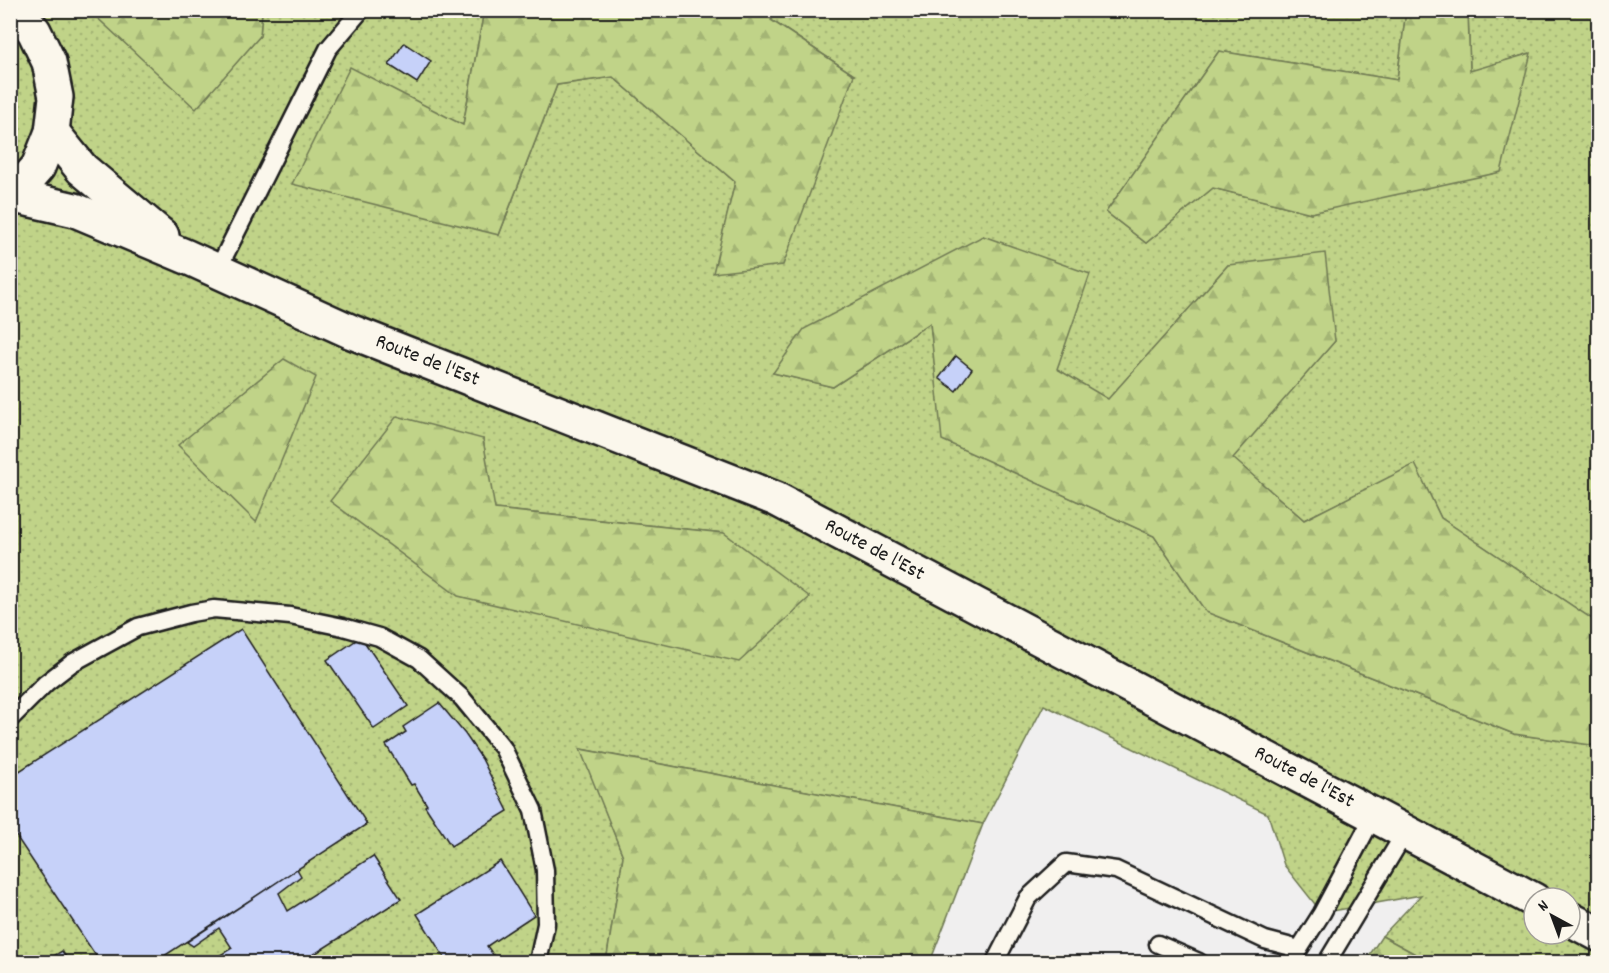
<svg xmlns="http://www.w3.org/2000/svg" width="1609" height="973" viewBox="0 0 1609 973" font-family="Dekko,sans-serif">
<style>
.grass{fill:url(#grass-dots);stroke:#6e7852;stroke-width:1.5;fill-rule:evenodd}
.forest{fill:url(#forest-firs);stroke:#6e7852;stroke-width:1.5}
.building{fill:#c6d1f9;stroke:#1c1c1c;stroke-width:1.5}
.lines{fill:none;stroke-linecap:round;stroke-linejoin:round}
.lane-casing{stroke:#1c1c1c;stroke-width:21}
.primary-casing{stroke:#1c1c1c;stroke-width:38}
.lane{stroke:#fbf7ec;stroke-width:16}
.primary{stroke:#fbf7ec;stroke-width:33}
.labels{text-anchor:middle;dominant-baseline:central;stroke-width:4.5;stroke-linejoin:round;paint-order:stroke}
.street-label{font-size:21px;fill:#1c1c1c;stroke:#fbf7ec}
</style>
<defs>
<pattern id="grass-dots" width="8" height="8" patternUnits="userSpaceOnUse" patternTransform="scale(1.5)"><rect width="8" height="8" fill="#c0d388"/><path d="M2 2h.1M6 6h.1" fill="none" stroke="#a4b575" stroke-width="1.8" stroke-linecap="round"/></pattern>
<pattern id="forest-firs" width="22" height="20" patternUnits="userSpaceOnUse" patternTransform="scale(1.5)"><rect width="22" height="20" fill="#c0d388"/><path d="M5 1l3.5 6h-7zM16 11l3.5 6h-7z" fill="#a4b575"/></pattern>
</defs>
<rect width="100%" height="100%" fill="#f0efef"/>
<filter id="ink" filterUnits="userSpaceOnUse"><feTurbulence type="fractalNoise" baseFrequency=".0167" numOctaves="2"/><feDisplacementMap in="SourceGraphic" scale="12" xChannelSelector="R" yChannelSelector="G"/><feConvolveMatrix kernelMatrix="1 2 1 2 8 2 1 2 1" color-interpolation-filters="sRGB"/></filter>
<g filter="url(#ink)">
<path class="grass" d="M10 11H90L196 108 260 36 262 11H484L463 125 499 235 557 85 613 77 735 182 714 273 854 75 771 20 779 11H1406L1397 80 1219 51 1106 212 1146 243 1213 188 1311 213 1530 53 1470 72 1468 11H1598V623L1441 518 1415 465 1304 520 1232 458 1335 341 1228 265 1108 400 1057 369 983 236 773 373 833 387 930 323 943 440 1154 536 1206 612 1514 734 1598 746V962H1430L1382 936 1421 895 1322 913 1284 865 1268 814 1044 705 983 824 581 749 623 856 606 962H11ZM483 439 494 509 724 533 331 501ZM1534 898H1570V934H1534Z"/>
<g class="forest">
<polygon points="90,11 262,11 260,36 196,109"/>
<polygon points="484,11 779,11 771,20 854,75 783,265 713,273 735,182 613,77 557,85 499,235 292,184 350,67 463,125"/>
<polygon points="1468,11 1470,71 1531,53 1501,172 1311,213 1213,188 1146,243 1106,212 1219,51 1397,80 1406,11"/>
<polygon points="983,236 1090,274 1057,369 1108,399 1228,265 1325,253 1335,341 1233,458 1304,520 1415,464 1441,518 1598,623 1598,746 1514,734 1206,612 1154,536 942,440 930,323 833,387 773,373 804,329"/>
<polygon points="284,359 316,377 256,522 178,445"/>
<polygon points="397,416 483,439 495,509 724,533 810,597 739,662 458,596 330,501"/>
<polygon points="580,749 983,824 930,962 606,962 623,856"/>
<polygon points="1382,936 1430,962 1365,962"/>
</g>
<g class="building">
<polygon points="404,43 431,61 417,83 389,65"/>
<polygon points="956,356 972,369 956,391 939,378"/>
<polygon points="241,629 367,824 155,962 100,962 10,827 10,777"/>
<polygon points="361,637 408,706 374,729 327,660"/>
<polygon points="439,703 465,734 482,759 508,811 451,846 425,806 427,805 414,784 411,785 386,745 406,732 403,727"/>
<polygon points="373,856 401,899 302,962 209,962 232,948 219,928 193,946 187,942 297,869 301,876 279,893 288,911"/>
<polygon points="500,861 534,915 487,946 498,962 447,962 417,914"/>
<polygon points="62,951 69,962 44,962"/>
</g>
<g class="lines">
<g class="lane-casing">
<g id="lane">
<polyline points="217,271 328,49 361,10"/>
<polyline points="10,719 46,683 72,663 138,627 191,613 214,609 290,616 343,627 379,637 419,659 462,698 503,748 533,810 545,870 546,924 538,962"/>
<polyline points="1158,944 1199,962"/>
<polyline points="995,962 1028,898 1066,863 1116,870 1265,940 1299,949"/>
<polyline points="1291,962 1322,913 1374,815"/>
<polyline points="1327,962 1406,831"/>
</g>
</g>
<g class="primary-casing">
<g id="primary">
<polyline points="52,132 82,169 162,236"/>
<path id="s1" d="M14 196 75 210 187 257 352 332 776 499 1534 900"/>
<polyline points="10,199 38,167 52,132 56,97 49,62 34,31 16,10"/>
<polyline points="1570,919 1598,934"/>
</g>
</g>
<use href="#lane" class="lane"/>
<use href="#primary" class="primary"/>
</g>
</g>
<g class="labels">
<g class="street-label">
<text stroke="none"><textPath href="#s1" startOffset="446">Route de l'Est</textPath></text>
<text stroke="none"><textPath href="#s1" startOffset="932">Route de l'Est</textPath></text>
<text stroke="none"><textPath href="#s1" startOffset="1418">Route de l'Est</textPath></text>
</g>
</g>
<rect width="1609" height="973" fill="none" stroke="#fbf7ec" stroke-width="36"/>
<rect x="18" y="18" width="1573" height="937" fill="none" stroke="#1c1c1c" stroke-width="2" filter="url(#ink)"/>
<g transform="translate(1552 916) rotate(319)"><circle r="28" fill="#fbf7ec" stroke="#a29f99" stroke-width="1.5"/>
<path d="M0-4.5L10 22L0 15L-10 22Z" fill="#1c1c1c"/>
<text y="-9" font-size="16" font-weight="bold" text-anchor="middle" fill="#1c1c1c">N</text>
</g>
</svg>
